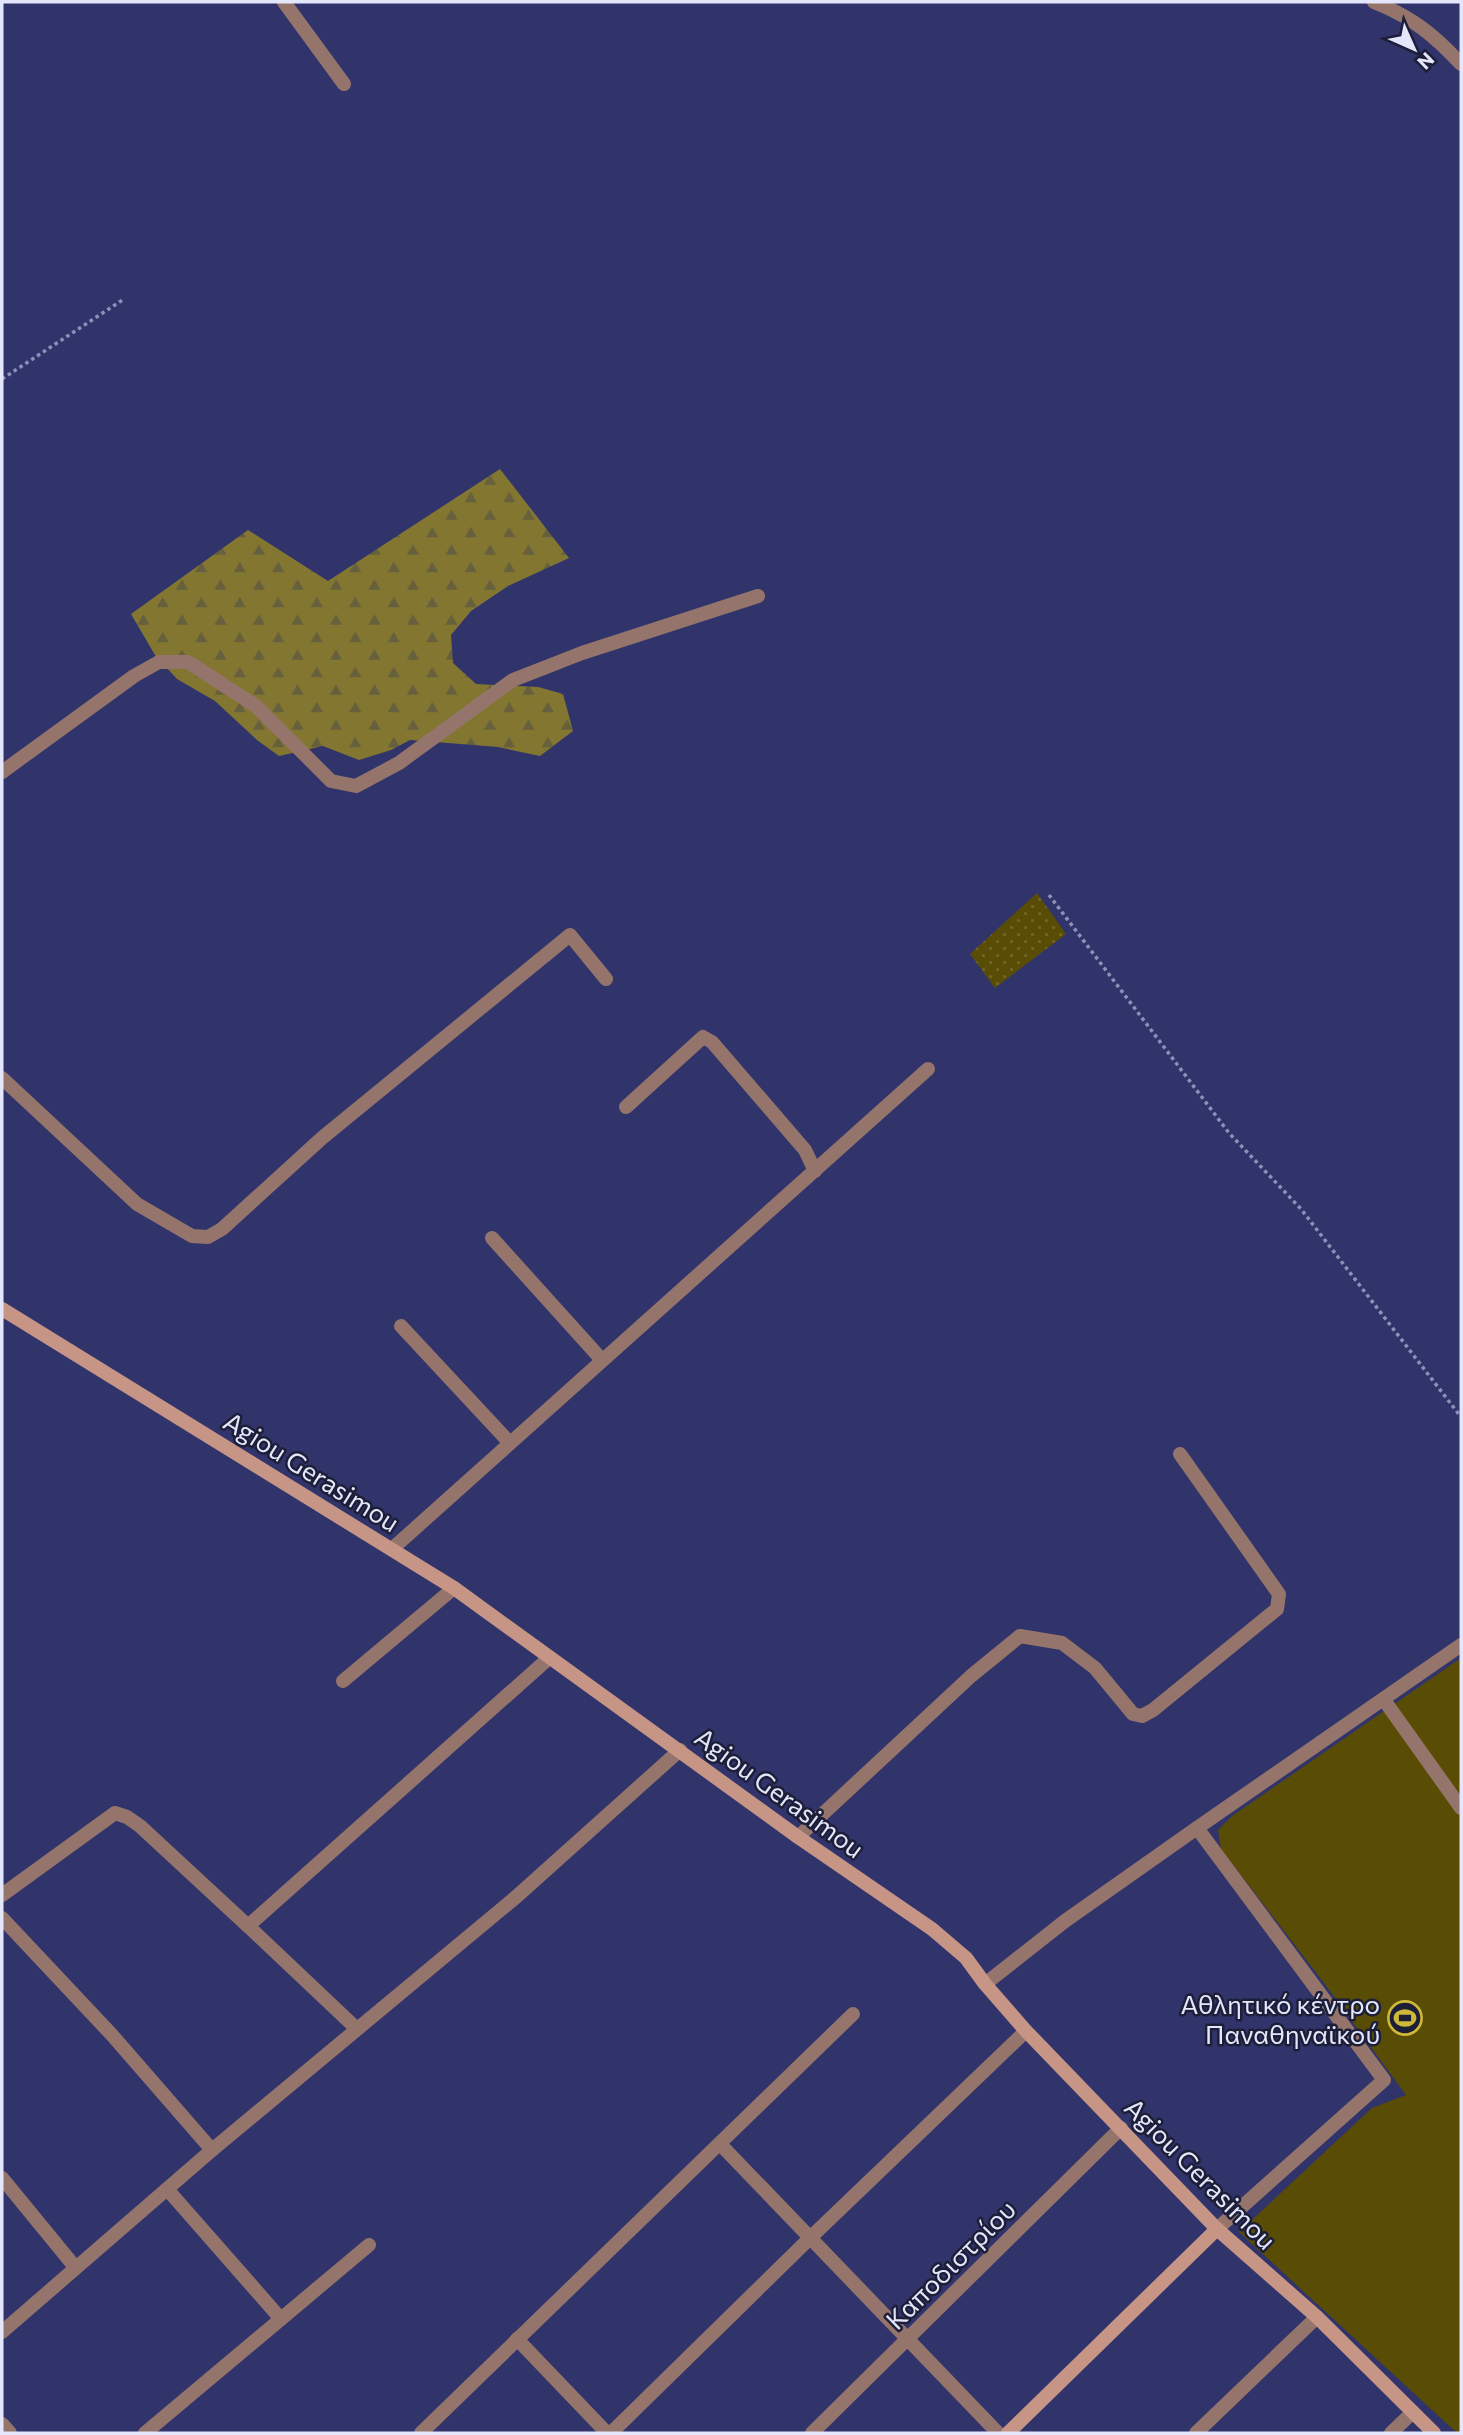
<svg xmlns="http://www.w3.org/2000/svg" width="1463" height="2435" viewBox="0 0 1463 2435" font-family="Commissioner,sans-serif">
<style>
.grass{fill:url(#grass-dots)}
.forest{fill:url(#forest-firs)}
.garden{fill:#594c04}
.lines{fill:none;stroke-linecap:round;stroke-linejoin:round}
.path{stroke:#8e91b7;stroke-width:3.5;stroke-dasharray:3.5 3.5;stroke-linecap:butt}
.street{stroke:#95756b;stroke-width:14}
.secondary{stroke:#c69585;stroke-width:14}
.labels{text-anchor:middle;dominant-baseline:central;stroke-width:5;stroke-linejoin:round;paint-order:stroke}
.street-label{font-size:26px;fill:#e4e7fc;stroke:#1d1f38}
.poi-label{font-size:26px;fill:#e4e7fc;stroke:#1d1f38;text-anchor:end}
</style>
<defs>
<pattern id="grass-dots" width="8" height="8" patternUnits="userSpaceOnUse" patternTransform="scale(1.75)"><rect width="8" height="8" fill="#594c04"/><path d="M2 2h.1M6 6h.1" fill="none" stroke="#71662a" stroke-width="1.8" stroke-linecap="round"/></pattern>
<pattern id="forest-firs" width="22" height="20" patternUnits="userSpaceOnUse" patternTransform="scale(1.75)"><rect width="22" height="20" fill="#837630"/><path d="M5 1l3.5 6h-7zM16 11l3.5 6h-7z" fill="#67603d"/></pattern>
</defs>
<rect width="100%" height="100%" fill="#31346b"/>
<polygon class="grass" points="1037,893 1066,934 995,988 970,954"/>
<polygon class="forest" points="500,469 569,558 508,586 471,611 451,635 453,663 476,684 538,687 563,694 573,731 540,756 498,747 410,740 391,750 359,760 323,746 279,756 257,740 215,701 177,679 155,655 131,614 248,530 328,581"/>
<polygon class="garden" points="1461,1658 1461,2433 1457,2433 1239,2232 1372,2108 1406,2095 1321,1979 1221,1849 1218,1830 1232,1816"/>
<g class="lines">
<g class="path">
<polyline points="2,379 124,299"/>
<polyline points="1049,895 1229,1133 1301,1209 1461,1417"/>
</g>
<g class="street">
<polyline points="284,2 344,84"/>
<path d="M1374 2C1412 17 1434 35 1461 64"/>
<polyline points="2,772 134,676 159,662 188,662 256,706 331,781 356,786 399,763 513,680 582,653 758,596"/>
<polyline points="2,1078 137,1204 192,1236 208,1237 222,1229 322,1138 570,935 606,979"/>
<polyline points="626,1107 703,1037 712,1042 805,1150 815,1171"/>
<polyline points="492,1238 602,1360"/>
<polyline points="401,1326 509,1442"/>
<polyline points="392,1549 928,1069"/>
<polyline points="343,1681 454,1588"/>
<polyline points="1384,1700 1461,1808"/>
<polyline points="1197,1828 1461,1645"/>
<polyline points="798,1837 971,1676 1020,1636 1062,1643 1095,1668 1133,1714 1142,1716 1153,1710 1277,1609 1279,1594 1180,1454"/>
<polyline points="2,1895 115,1813 127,1817 140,1826 248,1926"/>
<polyline points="2,1918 112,2035 212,2150"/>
<polyline points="985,1984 1065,1921 1197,1828 1384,2080 1217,2229"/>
<polyline points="357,2029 248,1926 549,1658"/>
<polyline points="720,2144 998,2433"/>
<polyline points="2,2178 75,2267"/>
<polyline points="167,2189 281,2319"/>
<polyline points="2,2332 212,2150 516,1897 680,1750"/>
<polyline points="517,2339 607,2433"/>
<polyline points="2,2424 10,2433"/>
<polyline points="145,2433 369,2245"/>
<polyline points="421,2433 853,2014"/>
<polyline points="611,2433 810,2238 1026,2031"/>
<polyline points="812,2433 1121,2128"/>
<polyline points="1196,2433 1317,2317"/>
<polyline points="1391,2433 1413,2412"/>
</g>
<g class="secondary">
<polyline points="2,1309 454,1588 798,1837 932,1929 966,1958 985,1984 1026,2031 1217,2229 1317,2317 1434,2433"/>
<polyline points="1008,2433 1217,2229"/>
</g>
</g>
<defs>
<g id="stadium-ring" transform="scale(1.75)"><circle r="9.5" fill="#1d1f38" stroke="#cfb837" stroke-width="1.5"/><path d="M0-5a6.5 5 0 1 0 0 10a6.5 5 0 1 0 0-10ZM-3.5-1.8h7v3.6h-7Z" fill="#cfb837"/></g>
</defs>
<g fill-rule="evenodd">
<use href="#stadium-ring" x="1405" y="2018"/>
</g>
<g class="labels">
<g class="street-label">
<text transform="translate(312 1471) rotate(32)">Agiou Gerasimou</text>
<text transform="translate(780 1792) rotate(36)">Agiou Gerasimou</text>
<text transform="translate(1201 2173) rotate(45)">Agiou Gerasimou</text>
<text transform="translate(950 2264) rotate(-45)">Καποδιστρίου</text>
</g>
<g class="poi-label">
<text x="1380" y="2003">Αθλητικό κέντρο<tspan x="1380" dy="30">Παναθηναϊκού</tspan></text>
</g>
</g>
<rect width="1463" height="2435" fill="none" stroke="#e4e7fc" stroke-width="7"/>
<g transform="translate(1414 49) rotate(135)" stroke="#1d1f38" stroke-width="5" paint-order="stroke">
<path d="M0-5L12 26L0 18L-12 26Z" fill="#e4e7fc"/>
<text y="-10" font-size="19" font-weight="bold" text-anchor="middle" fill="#e4e7fc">N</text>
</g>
</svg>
